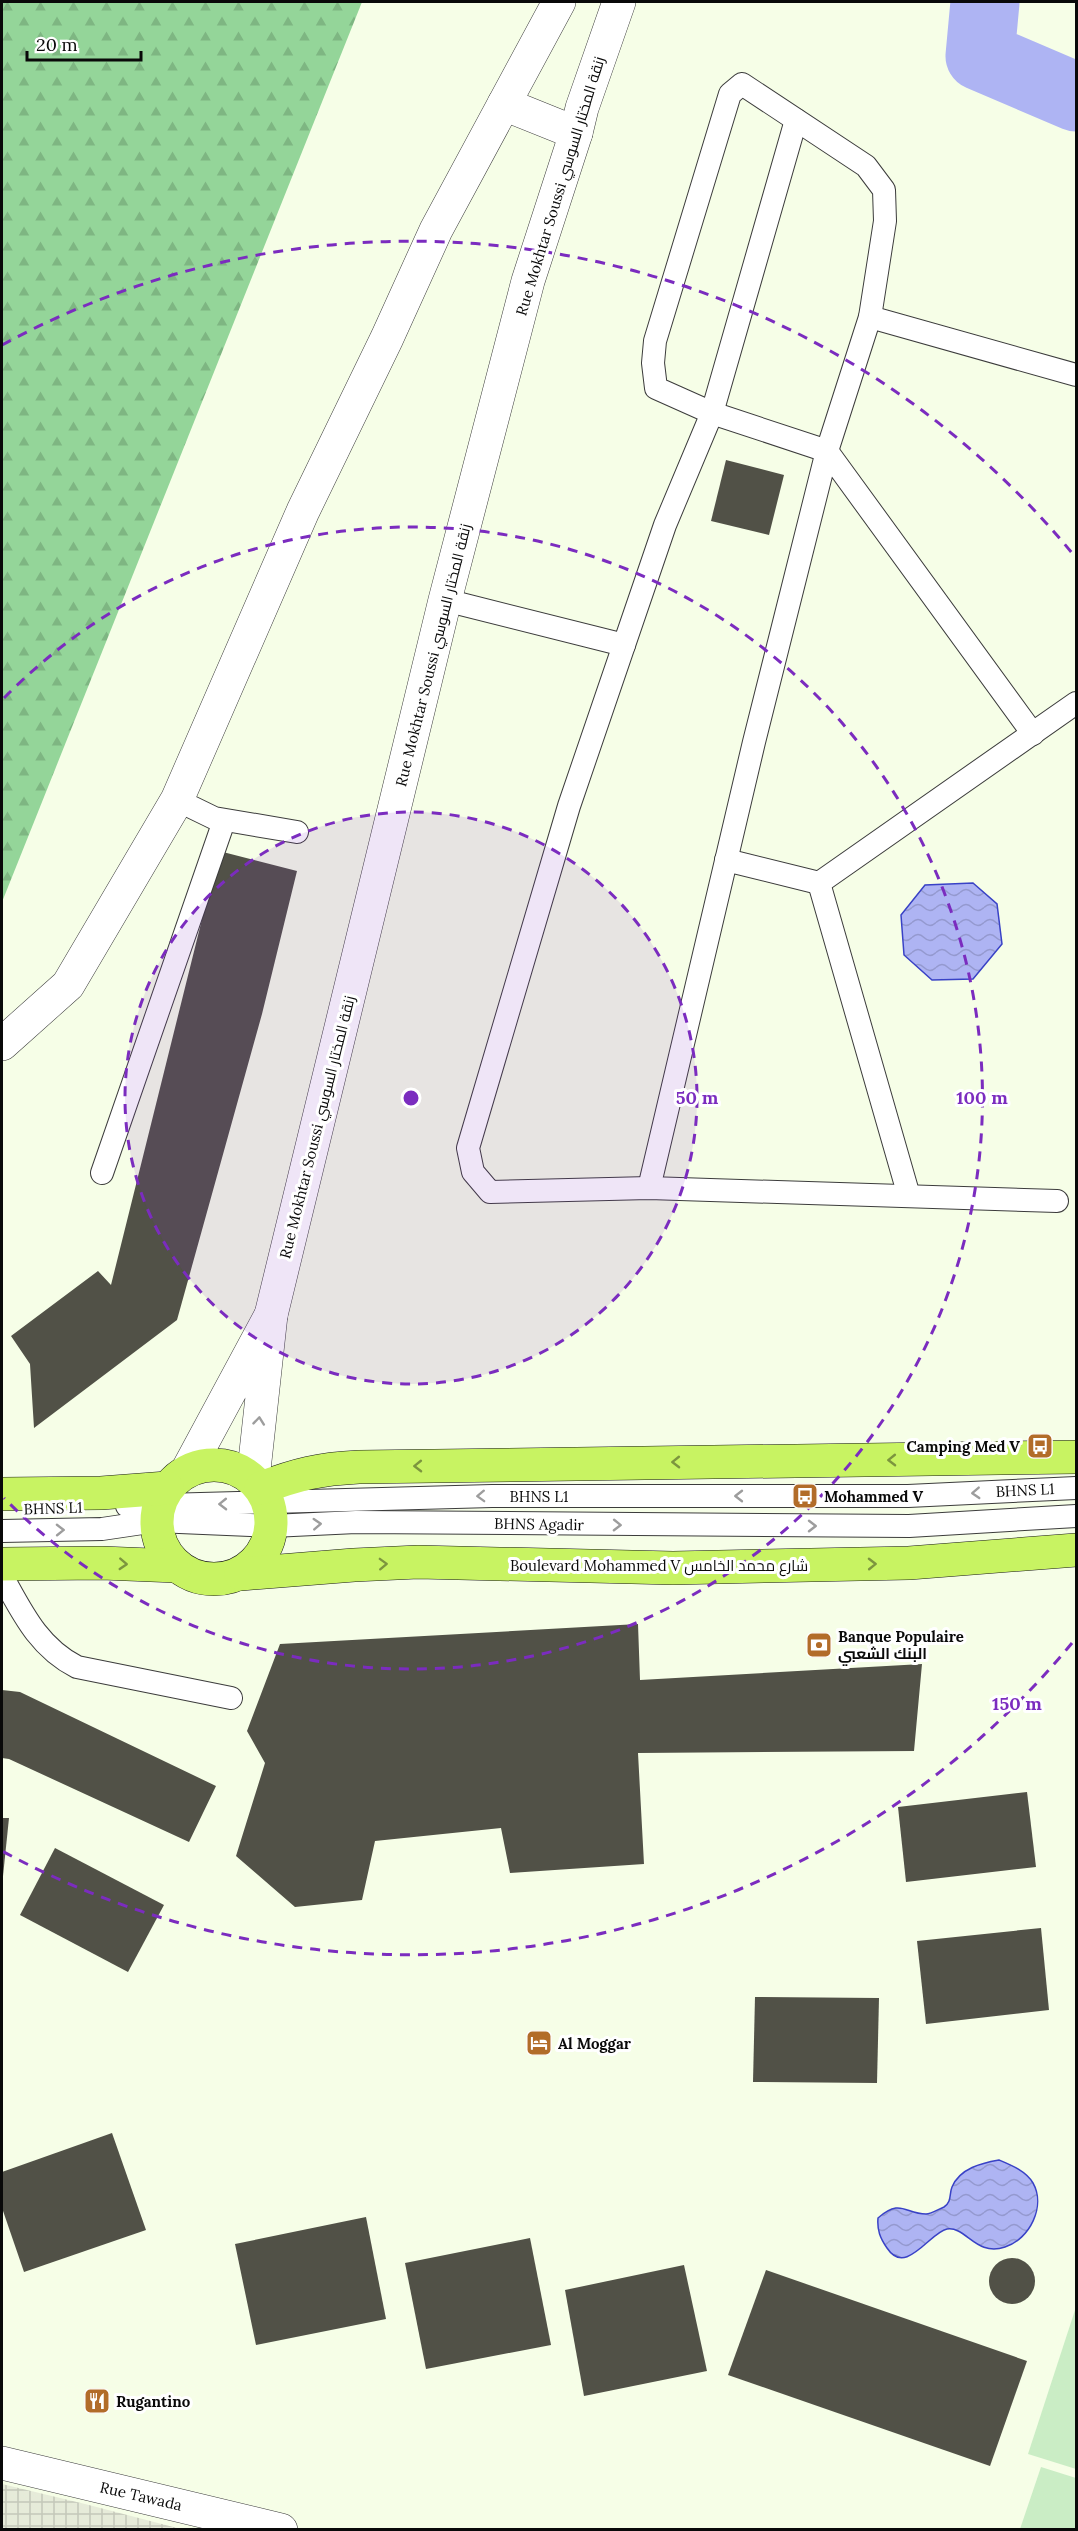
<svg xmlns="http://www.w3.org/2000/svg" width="1078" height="2531" viewBox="0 0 1078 2531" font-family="Lora,Cairo,serif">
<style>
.forest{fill:url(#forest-firs)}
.pitch{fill:#caedc5}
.plaza{fill:url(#plaza-grid)}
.water{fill:url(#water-waves);stroke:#3942c6;stroke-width:1.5}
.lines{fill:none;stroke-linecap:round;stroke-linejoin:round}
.river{stroke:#aeb4f3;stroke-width:69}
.building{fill:#515147}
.service-casing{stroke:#3c3c3c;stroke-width:24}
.minor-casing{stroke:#3c3c3c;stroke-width:34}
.primary-casing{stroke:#1a1a1a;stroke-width:34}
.service{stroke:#fff;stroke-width:22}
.minor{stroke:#fff;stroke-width:33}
.primary{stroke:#c8f362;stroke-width:33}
.oneway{stroke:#9d9d9d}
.oneway2{stroke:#7c953e}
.ring{fill:none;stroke:#7b2cbf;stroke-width:3;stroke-dasharray:10 8}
.labels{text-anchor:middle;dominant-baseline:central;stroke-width:6;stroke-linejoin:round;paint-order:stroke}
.street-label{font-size:15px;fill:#090909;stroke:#fff}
.poi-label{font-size:15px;font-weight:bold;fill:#090909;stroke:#fff;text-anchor:start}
.centre{fill:#7b2cbf;stroke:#fff;stroke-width:3}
.ring-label{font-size:18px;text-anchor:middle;font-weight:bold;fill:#7b2cbf;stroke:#fff;stroke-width:6;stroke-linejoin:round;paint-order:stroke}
</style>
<defs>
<pattern id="forest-firs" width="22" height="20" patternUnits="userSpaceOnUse" patternTransform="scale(1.5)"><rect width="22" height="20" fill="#94d599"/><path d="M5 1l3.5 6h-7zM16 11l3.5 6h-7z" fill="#7eb682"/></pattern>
<pattern id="plaza-grid" width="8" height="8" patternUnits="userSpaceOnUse" patternTransform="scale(1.5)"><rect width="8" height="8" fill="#e6ebd9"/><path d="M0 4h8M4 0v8" fill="none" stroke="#c4c8b9"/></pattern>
<pattern id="water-waves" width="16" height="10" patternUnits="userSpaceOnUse" patternTransform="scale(1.5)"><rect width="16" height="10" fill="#aeb4f3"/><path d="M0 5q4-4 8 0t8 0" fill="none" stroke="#9499cf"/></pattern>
</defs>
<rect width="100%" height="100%" fill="#f6fee7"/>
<polygon class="forest" points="2,2 362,2 2,902"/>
<g class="pitch">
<polygon points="1076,2307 1076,2469 1028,2454"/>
<polygon points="1041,2467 1076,2478 1076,2529 1020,2529"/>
</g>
<polygon class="plaza" points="2,2484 85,2504 181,2529 2,2529"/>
<g class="water">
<polygon points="973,883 997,904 1002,944 973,979 932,980 904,955 901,915 925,885"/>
<path d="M999 2160C1011 2165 1026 2171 1033 2183 1046 2206 1030 2239 1005 2247 976 2257 966 2226 947 2229 930 2232 906 2277 887 2248 880 2238 877 2230 878 2218 901 2198 905 2214 926 2214 931 2214 939 2209 944 2207 952 2202 949 2194 952 2187 960 2168 982 2163 999 2160Z"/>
</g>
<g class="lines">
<polyline class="river" points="985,2 980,56 1076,97"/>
</g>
<g class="building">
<polygon points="726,460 784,475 769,535 711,521"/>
<polygon points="219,851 297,871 262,1014 177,1320 34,1428 30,1364 11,1336 98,1271 111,1285"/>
<polygon points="638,1624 640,1680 922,1664 914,1751 638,1753 644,1864 510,1873 501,1828 375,1841 362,1900 295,1907 236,1856 265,1763 247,1731 280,1644"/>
<polygon points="2,1690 20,1692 216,1786 189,1842 9,1759 2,1758"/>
<polygon points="1027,1792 1036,1867 906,1882 898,1807"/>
<polygon points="2,1818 9,1818 3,1876 2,1876"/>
<polygon points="55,1848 164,1905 128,1972 20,1915"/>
<polygon points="1041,1928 1049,2010 926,2024 917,1941"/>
<polygon points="755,1997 879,1998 877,2083 753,2082"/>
<polygon points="112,2133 146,2230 24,2272 2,2208 2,2172"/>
<polygon points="366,2217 386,2319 256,2345 235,2244"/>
<polygon points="530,2238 551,2345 426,2369 405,2263"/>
<circle cx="1012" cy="2281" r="23"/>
<polygon points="684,2265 707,2371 584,2396 565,2290"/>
<polygon points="766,2270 1027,2361 990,2466 728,2375"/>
</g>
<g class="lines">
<g class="service-casing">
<g id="service">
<polygon points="742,84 866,166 884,190 885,221 870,317 827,451 712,413 656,388 653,363 655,341 730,94"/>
<polyline points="796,120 712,413 665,525 569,806 468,1148 473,1172 490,1192 649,1188 1057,1201"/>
<polyline points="870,317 1076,375"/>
<polyline points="445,600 624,645"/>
<polyline points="177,800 214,818 297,832"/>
<polyline points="726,860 819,883 1076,703"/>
<polyline points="819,883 909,1196"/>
<polyline points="102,1173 224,821"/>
<polyline points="649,1188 754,742 827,451 1033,734"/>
<polyline points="127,1506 492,1496 908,1496 1076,1488"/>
<polyline points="2,1531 102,1529 156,1521 272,1526 356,1522 909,1526 1076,1516"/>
<path d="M2 1576C22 1612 38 1647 77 1667L231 1698"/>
</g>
</g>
<g class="minor-casing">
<g id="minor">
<polyline points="504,104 576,133"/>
<polyline points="2,1044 68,985 177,800 303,511 387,338 436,230 559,2"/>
<polyline points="271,1315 445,600 528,281 576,133 582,108 619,2"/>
<polyline points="187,1471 271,1315 253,1479"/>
<polyline points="2,2463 281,2530"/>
</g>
</g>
<g class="primary-casing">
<g id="primary">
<circle cx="214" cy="1522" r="57"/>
<path d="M261 1488C298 1474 319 1469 359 1467L1076 1457"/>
<polyline points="2,1494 101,1493 167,1488"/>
<polyline points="2,1564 102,1563 176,1566"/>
<polyline points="241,1574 354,1565 418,1562 673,1568 909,1563 1076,1550"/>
</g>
</g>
<use href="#service" class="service"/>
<use href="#minor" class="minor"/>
<use href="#primary" class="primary"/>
</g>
<defs><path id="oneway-chevron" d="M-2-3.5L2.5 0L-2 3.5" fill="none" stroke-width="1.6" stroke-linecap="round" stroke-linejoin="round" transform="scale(1.5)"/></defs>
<g class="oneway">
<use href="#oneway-chevron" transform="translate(259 1421) rotate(-84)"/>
<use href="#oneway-chevron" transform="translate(976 1493) rotate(177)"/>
<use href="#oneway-chevron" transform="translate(481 1496) rotate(178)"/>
<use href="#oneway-chevron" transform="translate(739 1496) rotate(-180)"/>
<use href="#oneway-chevron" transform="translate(223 1504) rotate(179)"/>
<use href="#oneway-chevron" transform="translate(317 1524) rotate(-3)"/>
<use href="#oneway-chevron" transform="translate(617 1525) rotate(1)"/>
<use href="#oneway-chevron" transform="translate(812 1526)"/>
<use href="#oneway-chevron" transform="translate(60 1530) rotate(-1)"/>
</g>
<g class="oneway2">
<use href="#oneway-chevron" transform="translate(892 1460) rotate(179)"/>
<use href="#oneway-chevron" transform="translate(676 1462) rotate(179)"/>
<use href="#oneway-chevron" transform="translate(418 1466) rotate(179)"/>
<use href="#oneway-chevron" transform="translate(123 1564) rotate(3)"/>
<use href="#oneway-chevron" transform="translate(383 1564) rotate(-2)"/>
<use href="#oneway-chevron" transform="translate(872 1564) rotate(-1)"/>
</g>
<circle cx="411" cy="1098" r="286" fill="#7b2cbf" fill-opacity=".12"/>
<g class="ring">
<circle cx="411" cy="1098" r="286"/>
<path d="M4 698A571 571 0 1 1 4 1498"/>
<path d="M1072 1643A857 857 0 0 1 2 1851M2 345A857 857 0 0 1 1072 553"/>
</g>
<defs>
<g id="bus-square" transform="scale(1.35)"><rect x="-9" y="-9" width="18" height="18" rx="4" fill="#b26c29" stroke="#fff"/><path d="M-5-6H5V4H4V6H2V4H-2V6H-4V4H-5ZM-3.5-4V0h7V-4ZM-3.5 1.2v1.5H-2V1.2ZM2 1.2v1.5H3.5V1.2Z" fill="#fff"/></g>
<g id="bank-square" transform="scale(1.35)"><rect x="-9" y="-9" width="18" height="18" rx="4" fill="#b26c29" stroke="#fff"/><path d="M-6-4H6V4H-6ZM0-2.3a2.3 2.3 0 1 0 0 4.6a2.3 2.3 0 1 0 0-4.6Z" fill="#fff"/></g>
<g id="hotel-square" transform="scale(1.35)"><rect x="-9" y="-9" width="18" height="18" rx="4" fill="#b26c29" stroke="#fff"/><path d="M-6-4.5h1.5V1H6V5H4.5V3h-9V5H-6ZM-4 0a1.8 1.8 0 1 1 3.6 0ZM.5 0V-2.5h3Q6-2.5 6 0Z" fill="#fff"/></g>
<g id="restaurant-square" transform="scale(1.35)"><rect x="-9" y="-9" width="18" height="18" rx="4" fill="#b26c29" stroke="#fff"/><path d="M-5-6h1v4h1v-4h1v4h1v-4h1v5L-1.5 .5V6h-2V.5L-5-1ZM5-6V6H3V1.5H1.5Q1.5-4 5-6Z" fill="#fff"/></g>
</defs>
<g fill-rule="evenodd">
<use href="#bus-square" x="1040" y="1446"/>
<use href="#bus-square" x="805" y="1496"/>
<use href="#bank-square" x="819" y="1645"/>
<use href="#hotel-square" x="539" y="2043"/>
<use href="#restaurant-square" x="97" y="2401"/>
</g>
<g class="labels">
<g class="street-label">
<text transform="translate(560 186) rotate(-73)">Rue Mokhtar Soussi زنقة المختار السوسي</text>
<text transform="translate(433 655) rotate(-76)">Rue Mokhtar Soussi زنقة المختار السوسي</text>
<text transform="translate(317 1127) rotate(-76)">Rue Mokhtar Soussi زنقة المختار السوسي</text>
<text transform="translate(1025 1490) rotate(-3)">BHNS L1</text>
<text x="539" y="1496">BHNS L1</text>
<text transform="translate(53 1508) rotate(-2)">BHNS L1</text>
<text transform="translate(539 1524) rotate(1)">BHNS Agadir</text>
<text x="659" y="1565">Boulevard Mohammed V شارع محمد الخامس</text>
<text transform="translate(141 2496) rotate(13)">Rue Tawada</text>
</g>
<g class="poi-label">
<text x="1020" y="1446" text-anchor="end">Camping Med V</text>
<text x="824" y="1496">Mohammed V</text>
<text x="838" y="1636">Banque Populaire<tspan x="838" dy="17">البنك الشعبي</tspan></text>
<text x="558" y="2043">Al Moggar</text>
<text x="116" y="2401">Rugantino</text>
</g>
</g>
<circle cx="411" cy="1098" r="9" class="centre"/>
<g class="ring-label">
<text x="697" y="1104">50 m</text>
<text x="982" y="1104">100 m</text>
<text x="1017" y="1710">150 m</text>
</g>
<rect width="1078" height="2531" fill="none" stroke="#090909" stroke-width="6"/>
<path d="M27 51v9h114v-9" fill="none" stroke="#090909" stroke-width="3"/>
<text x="36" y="51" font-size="18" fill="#090909" stroke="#ffffff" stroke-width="4.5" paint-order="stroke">20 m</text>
</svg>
